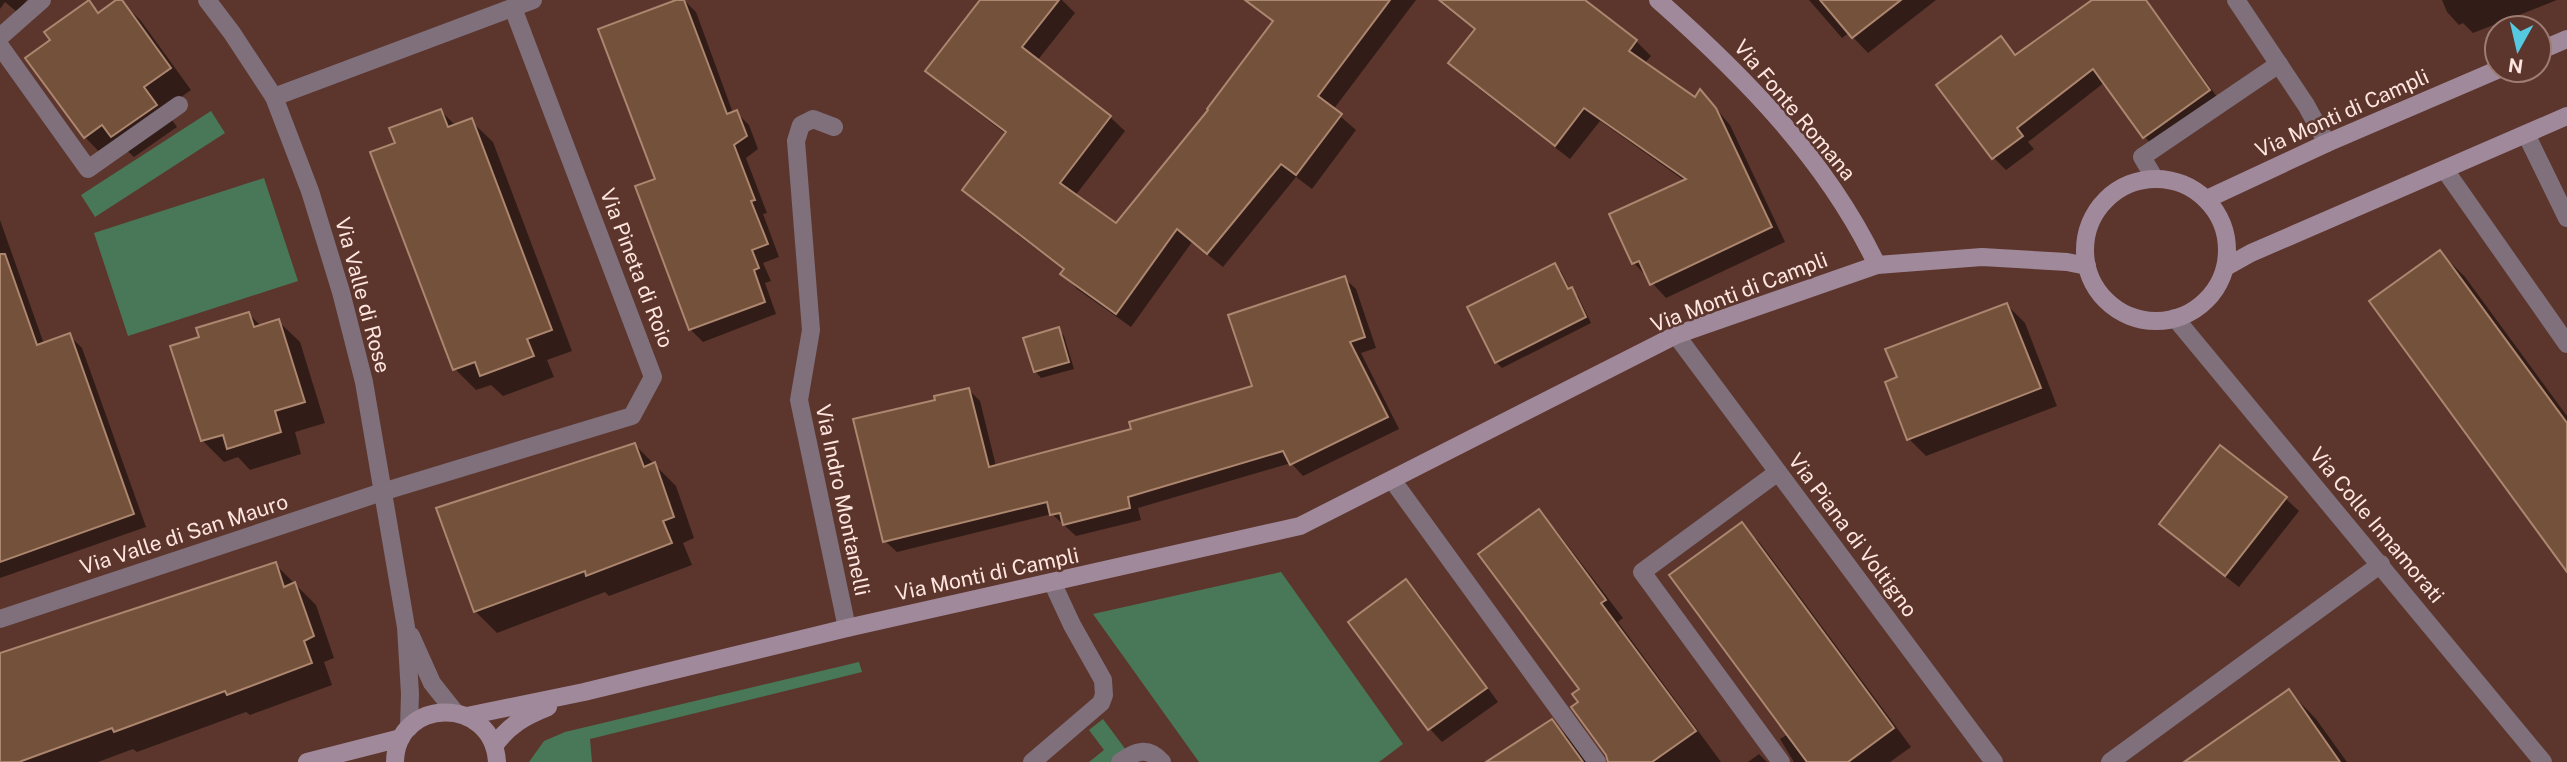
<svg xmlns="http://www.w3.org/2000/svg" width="2567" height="762" viewBox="0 0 2567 762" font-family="'Public Sans',sans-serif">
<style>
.green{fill:#497858}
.shadow{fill:#0007}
.building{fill:#74513b;stroke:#ac866e;stroke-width:2}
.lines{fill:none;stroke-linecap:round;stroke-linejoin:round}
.lane{stroke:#7f707c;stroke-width:18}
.street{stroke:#7f707c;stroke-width:18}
.secondary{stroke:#a1899c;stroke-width:18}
.labels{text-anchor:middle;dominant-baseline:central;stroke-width:5;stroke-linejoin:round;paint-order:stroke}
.street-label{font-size:21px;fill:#fee5df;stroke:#5c362d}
</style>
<rect width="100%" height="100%" fill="#5c362d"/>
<g class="green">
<polygon points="211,111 225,133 95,217 81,195"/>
<polygon points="264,178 298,281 128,336 94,233"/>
<polygon points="1281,572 1403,744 1379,762 1199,762 1093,614"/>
<polygon points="859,662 862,672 590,739 592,762 529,762 544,741 565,732"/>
<polygon points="1103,719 1126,750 1110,762 1089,762 1104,750 1089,730"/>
</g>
<g class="shadow">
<polygon points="0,0 27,0 17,12 5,2 0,9"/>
<polygon points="120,0 141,21 191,90 164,109 177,127 134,157 123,147 106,159 85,137 53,41 89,2 100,13"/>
<polygon points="681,0 684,0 696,12 733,113 736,112 749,125 758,149 746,158 767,213 763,214 779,257 763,263 771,281 765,283 776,314 703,342 690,329 657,180"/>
<polygon points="982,0 1062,0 1075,13 1037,61 1110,117 1125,131 1075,196 1116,225 1211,110 1275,21 1286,0 1416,0 1333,110 1356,130 1312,189 1296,177 1223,267 1192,242 1131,327 1077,289 1063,274 1065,271 979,205 964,190 1007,135 942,85 928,70"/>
<polygon points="1437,0 1583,0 1636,41 1651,56 1644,64 1696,99 1714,106 1730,125 1785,242 1666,298 1634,263 1685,181 1600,121 1570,159 1465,78 1451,63 1476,31"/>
<polygon points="1809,0 1936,0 1868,53 1849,33 1842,38"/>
<polygon points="2095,0 2147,0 2222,104 2157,150 2145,137 2105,82 2028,142 2034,149 2006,170 1994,158 2001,39 2017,56"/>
<polygon points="2442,0 2557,0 2473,33 2463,23 2459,25 2447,12"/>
<polygon points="441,111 456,126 471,121 493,142 572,351 547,360 554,377 503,396 491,385 476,390 455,369 397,144"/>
<polygon points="0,220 44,344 69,335 82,348 146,527 0,578"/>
<polygon points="2440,252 2465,277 2567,416 2567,569"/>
<polygon points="1555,265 1561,271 1570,290 1578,296 1591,323 1502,368 1496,362"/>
<polygon points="1344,278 1356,289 1376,348 1361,353 1399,429 1303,476 1291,463 1138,508 1141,520 1076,536 1052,514 897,552 885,541 937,402 969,390 980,401 996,466 1133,430 1254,387"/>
<polygon points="2007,305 2025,323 2057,406 1926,456 1909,439 1899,378"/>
<polygon points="249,314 261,326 278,321 300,342 325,423 295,432 301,454 250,470 238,457 224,462 202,440 201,338"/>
<polygon points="1058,329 1064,336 1074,369 1041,378 1035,371"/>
<polygon points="635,445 676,486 694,538 683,543 692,565 609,596 605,592 497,633 475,611"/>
<polygon points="2221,447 2286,499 2299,511 2239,587 2174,537 2161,524"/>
<polygon points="1538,512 1556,530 1623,618 1618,622 1721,762 1610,762 1581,702 1582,689"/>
<polygon points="1742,525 1760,543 1911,747 1890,762 1794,762 1780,739 1788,734"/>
<polygon points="275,564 316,605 334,658 324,662 332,685 250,715 246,712 137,752 133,749 98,762 0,762 0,655"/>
<polygon points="1406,582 1419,594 1498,702 1442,742 1430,729 1350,622"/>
<polygon points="2289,691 2316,719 2347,762 2226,762"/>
<polygon points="1552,721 1570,739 1587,762 1490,762"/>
<polygon points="1759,754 1767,762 1748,762"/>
</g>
<g class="building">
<polygon points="89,0 98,13 116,0 122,0 171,68 144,87 157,105 111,137 102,125 84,138 25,58 50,40 44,32"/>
<polygon points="676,0 684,0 727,114 737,110 747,136 734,145 755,200 751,201 768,244 752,250 759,268 754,270 765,302 689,330 635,186 655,179 598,29"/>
<polygon points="980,0 1059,0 1022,47 1111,116 1060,183 1116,223 1208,110 1207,109 1273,21 1245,0 1390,0 1318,96 1342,114 1296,175 1281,164 1207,254 1177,229 1116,314 1060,274 1064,269 962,190 1006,132 925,71"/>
<polygon points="1439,0 1585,0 1637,40 1629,51 1695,97 1700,89 1716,108 1772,227 1650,285 1639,261 1632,264 1609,214 1686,179 1584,108 1555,146 1448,63 1475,29"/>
<polygon points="1820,0 1901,0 1852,38"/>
<polygon points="2092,0 2146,0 2210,90 2143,138 2093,69 2017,128 2023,136 1992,159 1936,85 2001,36 2015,55"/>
<polygon points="441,109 448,127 472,118 552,330 527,339 534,356 480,376 475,362 453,370 370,152 395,143 389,128"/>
<polygon points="2440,250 2567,423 2567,572 2369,301"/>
<polygon points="0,254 5,254 37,345 70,333 134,514 0,562"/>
<polygon points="1555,263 1568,289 1572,287 1586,317 1495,363 1467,307"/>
<polygon points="1345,276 1365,337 1350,342 1388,417 1290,465 1283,451 1128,497 1130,508 1063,525 1060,513 1050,515 1047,502 883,542 853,419 935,400 934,396 969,388 989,467 1131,429 1129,422 1252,386 1228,315"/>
<polygon points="2007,303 2041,388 1907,440 1885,382 1897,377 1885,349"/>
<polygon points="249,312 254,327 279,319 305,402 275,411 281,432 227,449 223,435 201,441 170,346 199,337 196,328"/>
<polygon points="1059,327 1069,362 1034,372 1023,338"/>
<polygon points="635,443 644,467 655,462 674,517 663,521 672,543 586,576 585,571 474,612 436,508"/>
<polygon points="2220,445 2287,497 2225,576 2159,524"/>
<polygon points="1539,509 1606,600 1601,603 1696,731 1652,762 1608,762 1606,755 1571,707 1578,702 1572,694 1579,689 1478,554"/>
<polygon points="1742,522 1894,728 1848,762 1807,762 1669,575"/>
<polygon points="276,562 284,587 295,582 314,636 304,641 312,663 227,695 225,691 114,732 112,728 19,762 0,762 0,653"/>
<polygon points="1406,579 1487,688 1428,730 1348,622"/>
<polygon points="2289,689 2340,762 2184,762"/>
<polygon points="1552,719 1583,762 1486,762"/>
</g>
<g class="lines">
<g class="lane">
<polyline points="0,37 42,0"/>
<polyline points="0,46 88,169 179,105"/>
<polyline points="2526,134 2567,218"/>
<polyline points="2445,170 2567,344"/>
<polyline points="2155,179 2142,157 2279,64"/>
<polyline points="1778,472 1642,572 1781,762"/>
<polyline points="1032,762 1101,703 1104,695 1103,680 1072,625 1053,584"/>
<path d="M1120 762C1135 751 1148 746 1162 762"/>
</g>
<g class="street">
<polyline points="207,0 232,33 274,97 310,191 341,292 364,382 406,627 410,694 409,728"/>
<polyline points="2236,0 2306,105 2327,143"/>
<polyline points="274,97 533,0"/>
<polyline points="834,127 813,119 801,125 796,141 811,330 799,400 847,628"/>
<polyline points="2175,318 2543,762"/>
<polyline points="1676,335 1994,762"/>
<polyline points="1393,481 1597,762"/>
<polyline points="0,619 382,492 632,416 653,377 513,8"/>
<polyline points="411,636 432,683 455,712"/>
<polyline points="2110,762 2381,564"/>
</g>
<g class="secondary">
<path d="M1658 0C1744 76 1827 160 1877 265"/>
<polyline points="2539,51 2567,39"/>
<circle cx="2156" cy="250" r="71"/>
<polyline points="2207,199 2327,143 2497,70"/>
<polyline points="2226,267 2251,253 2567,116"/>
<polyline points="467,716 584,692 847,628 1300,526 1676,335 1877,265 1982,257 2067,262 2087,266"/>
<path d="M494 746C509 725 525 716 548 707"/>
<polyline points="307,762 401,738"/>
<path d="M395 762C396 697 493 695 497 762"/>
</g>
</g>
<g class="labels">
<g class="street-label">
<text transform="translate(1795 110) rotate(50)">Via Fonte Romana</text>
<text transform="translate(2342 113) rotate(-24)">Via Monti di Campli</text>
<text transform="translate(637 268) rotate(69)">Via Pineta di Roio</text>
<text transform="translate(1739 292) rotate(-21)">Via Monti di Campli</text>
<text transform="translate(363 295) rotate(75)">Via Valle di Rose</text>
<text transform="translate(843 500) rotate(78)">Via Indro Montanelli</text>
<text transform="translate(2377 525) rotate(50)">Via Colle Innamorati</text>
<text transform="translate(184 534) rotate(-18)">Via Valle di San Mauro</text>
<text transform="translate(1853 535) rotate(53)">Via Piana di Voltigno</text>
<text transform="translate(987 574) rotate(-12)">Via Monti di Campli</text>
</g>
</g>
<g transform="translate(2518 49) rotate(188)"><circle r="33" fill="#5c362d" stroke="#9d7c74" stroke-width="2"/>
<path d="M0-5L12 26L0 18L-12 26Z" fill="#56c9e1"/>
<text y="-10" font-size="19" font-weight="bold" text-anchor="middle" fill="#fee5df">N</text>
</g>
</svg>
